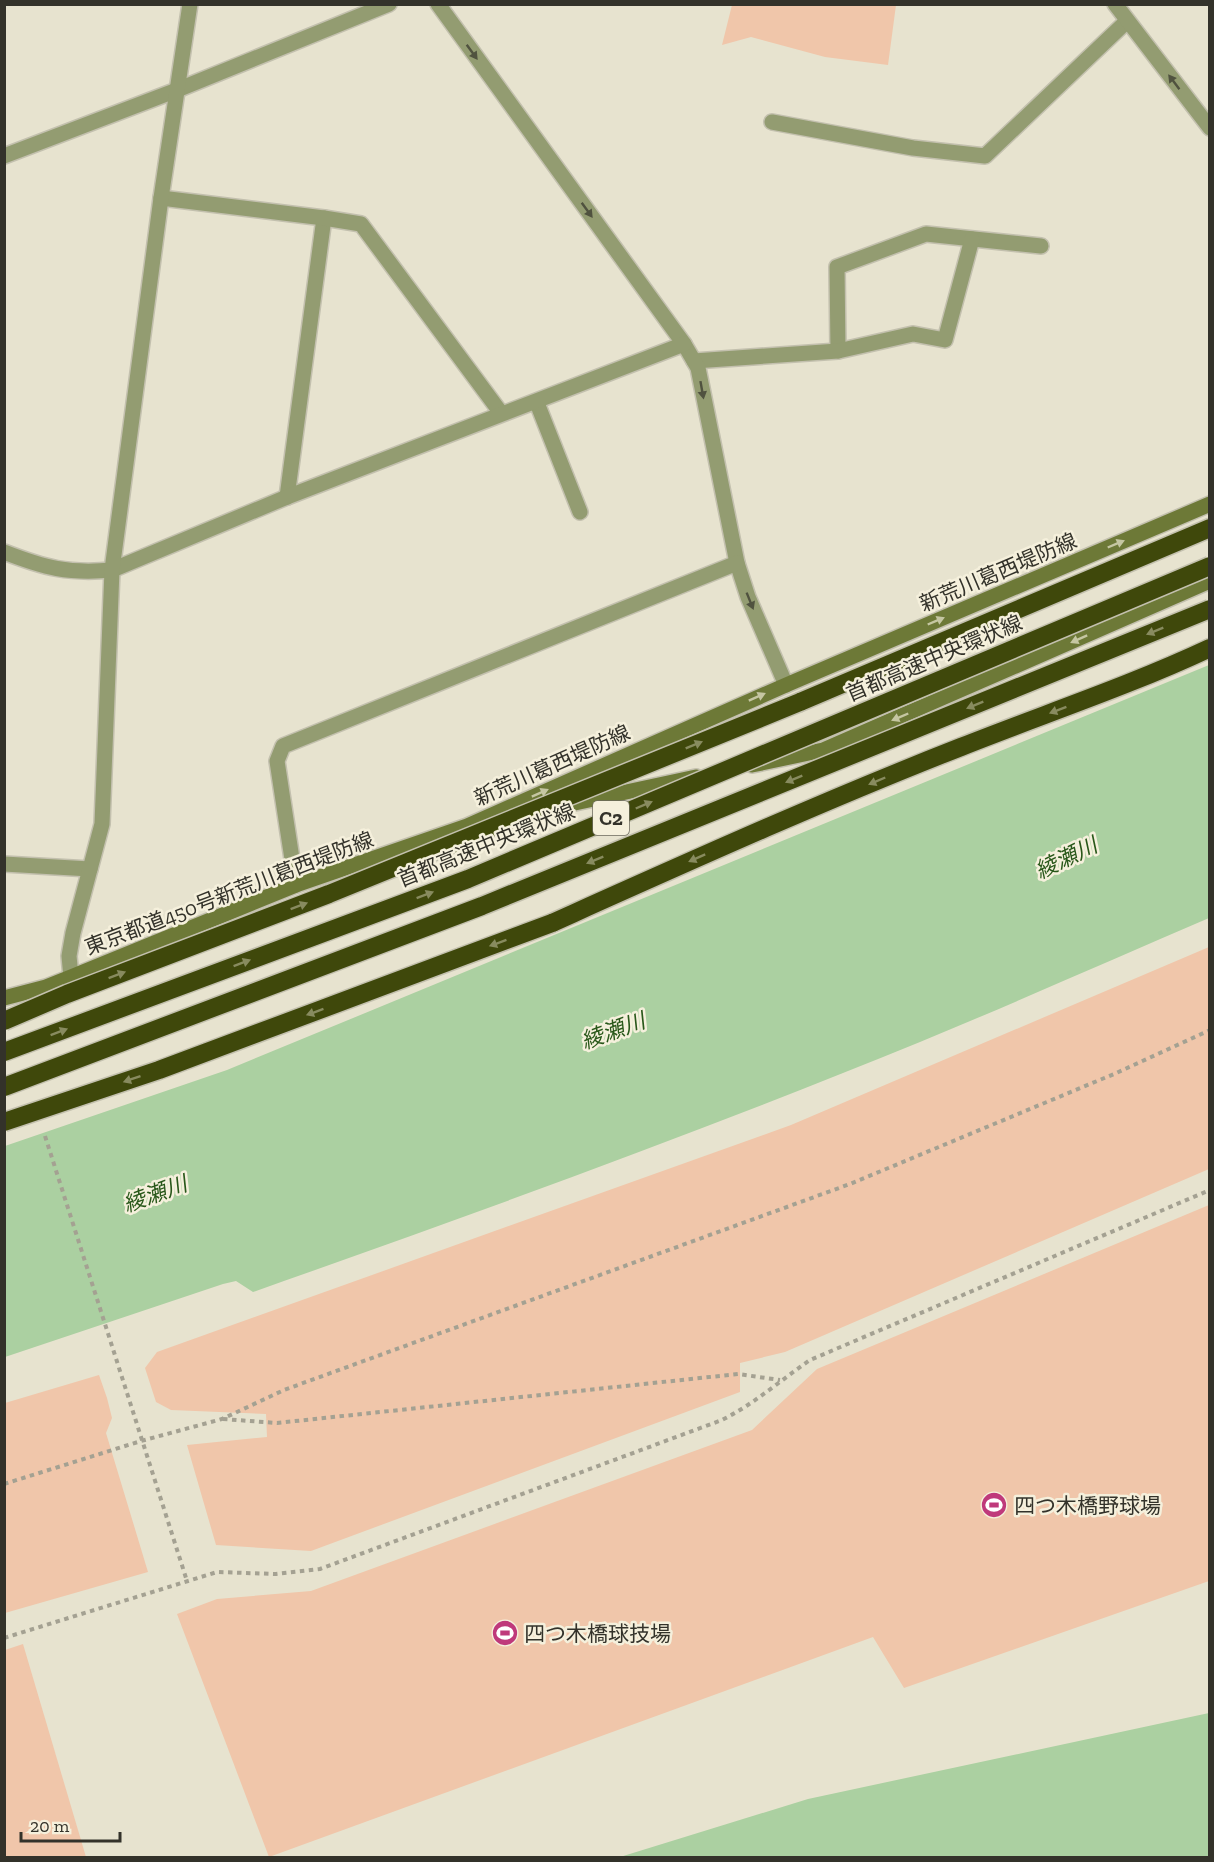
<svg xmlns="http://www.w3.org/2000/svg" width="1214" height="1862" viewBox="0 0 1214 1862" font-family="'Zilla Slab','Noto Sans JP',serif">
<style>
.green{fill:#f0c6aa}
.water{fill:#abd0a1}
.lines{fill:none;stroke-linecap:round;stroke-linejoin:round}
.lane-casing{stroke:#c3c0ae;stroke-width:18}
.street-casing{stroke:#c3c0ae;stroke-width:18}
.secondary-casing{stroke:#c3c0ae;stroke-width:18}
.highway-casing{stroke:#c3c0ae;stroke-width:21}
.path{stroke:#a4a192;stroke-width:4;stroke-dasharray:4.5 4.5;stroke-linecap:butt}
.lane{stroke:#939c71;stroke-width:15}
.street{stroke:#939c71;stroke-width:15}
.secondary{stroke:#6d7937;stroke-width:15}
.highway{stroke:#3f480b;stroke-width:18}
.highway-bridge-casing{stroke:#c3c0ae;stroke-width:21;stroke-linecap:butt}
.highway-bridge{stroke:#3f480b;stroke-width:18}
.oneway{fill:#50523f}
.oneway2{fill:#c5c6a2}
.oneway3{fill:#888b5f}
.labels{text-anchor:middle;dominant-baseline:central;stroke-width:5;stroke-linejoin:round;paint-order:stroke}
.shield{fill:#f5f0dc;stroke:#6d6b5f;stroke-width:1.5}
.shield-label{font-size:20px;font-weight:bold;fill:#33322a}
.street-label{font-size:21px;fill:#33322a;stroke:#f5f0dc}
.poi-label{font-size:21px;fill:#33322a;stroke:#f5f0dc;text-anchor:start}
.water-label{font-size:22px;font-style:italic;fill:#29581a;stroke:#f5f0dc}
</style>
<rect width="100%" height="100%" fill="#e7e3cf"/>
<g class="green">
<polygon points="732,5 896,5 888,65 825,57 751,37 722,45"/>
<polygon points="1209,947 1209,1169 785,1352 740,1363 740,1392 311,1551 216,1545 187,1445 267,1437 266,1414 171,1410 156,1402 145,1368 157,1352 791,1125"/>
<polygon points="1209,1205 1209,1581 904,1688 873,1637 269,1857 177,1614 217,1599 311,1591 752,1430 817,1369"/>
<polygon points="99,1375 107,1398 112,1418 106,1433 148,1572 5,1613 5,1403"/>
<polygon points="23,1644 86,1857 5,1857 5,1650"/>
</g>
<g class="water">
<path d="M1209 665V918C1113 959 1017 1002 920 1042 700 1132 477 1213 253 1292L236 1281 223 1284 5 1357V1146L227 1070Z"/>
<polygon points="1209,1713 1209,1857 620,1857 808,1799"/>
</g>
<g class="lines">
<g class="lane-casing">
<g id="lane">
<polyline points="772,122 913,148 985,156 1127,21"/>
<polyline points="838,351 837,267 926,234 1041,246"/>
<polyline points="694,361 838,351 913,334 945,340 972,239"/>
<polyline points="537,403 580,512"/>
<polyline points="287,497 324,218"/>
<polyline points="4,864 90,869"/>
</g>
</g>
<g class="street-casing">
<g id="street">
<polyline points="438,4 684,344 698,368 737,563 748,597 786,685"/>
<polyline points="1115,4 1210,128"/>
<polyline points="4,156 177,90 389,4"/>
<polyline points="161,198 324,218 361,224 501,413"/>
<path d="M4 552C45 568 68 574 112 570L287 497 684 344"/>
<polyline points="296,885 277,761 283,746 737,563"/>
<polyline points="71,977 69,956 73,933 102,824 112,570 161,198 190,4"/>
</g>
</g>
<g class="secondary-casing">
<g id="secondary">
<polyline points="752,765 823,750 1210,581"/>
<polyline points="561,806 696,777"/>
<polyline points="4,998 46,987 71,977 296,885 467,826 786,685 1210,504"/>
</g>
</g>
<g class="highway-casing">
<g id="highway">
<polyline points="800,702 1210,528"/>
<path d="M552 923C688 862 823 801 961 747 1044 714 1129 686 1210 648"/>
</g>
</g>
<g class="path">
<polyline points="45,1136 187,1581"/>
<polyline points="223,1419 277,1423 738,1374 780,1380"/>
<polyline points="4,1484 141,1441 222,1419 284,1390 850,1184 1114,1074 1210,1030"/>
<path d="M4 1638 217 1572 276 1574 320 1569 722 1420C754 1404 781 1380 810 1360L1210 1190"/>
</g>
<use href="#lane" class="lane"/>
<use href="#street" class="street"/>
<use href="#secondary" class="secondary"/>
<use href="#highway" class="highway"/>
<g class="highway-bridge-casing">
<g id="highway-bridge">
<polyline points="4,1021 67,994 329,894 800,702"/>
<polyline points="4,1052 468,879 1210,566"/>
<polyline points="4,1087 482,906 1210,609"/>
<polyline points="4,1122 159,1070 552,923"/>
</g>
</g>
<use href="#highway-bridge" class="highway-bridge"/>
</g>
<defs><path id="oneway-solid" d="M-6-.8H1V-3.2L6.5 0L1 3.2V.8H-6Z" transform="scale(1.5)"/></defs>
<g class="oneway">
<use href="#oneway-solid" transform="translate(472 52) rotate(54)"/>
<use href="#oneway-solid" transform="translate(1174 82) rotate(-127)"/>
<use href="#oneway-solid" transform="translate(587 210) rotate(54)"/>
<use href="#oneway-solid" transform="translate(702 390) rotate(80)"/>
<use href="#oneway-solid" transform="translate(750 601) rotate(68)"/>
</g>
<g class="oneway2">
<use href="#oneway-solid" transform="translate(1116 544) rotate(-23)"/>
<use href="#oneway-solid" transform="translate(936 621) rotate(-23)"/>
<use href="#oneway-solid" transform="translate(1079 639) rotate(156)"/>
<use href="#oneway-solid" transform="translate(757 697) rotate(-24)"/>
<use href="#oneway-solid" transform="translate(900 717) rotate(157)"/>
<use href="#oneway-solid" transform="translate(540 793) rotate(-24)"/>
</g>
<g class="oneway3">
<use href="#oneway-solid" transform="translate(1155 631) rotate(158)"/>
<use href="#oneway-solid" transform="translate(975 705) rotate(158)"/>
<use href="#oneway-solid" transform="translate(1058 710) rotate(159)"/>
<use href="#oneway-solid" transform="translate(694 745) rotate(-22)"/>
<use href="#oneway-solid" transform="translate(794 779) rotate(158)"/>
<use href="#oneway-solid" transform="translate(877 781) rotate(157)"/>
<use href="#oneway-solid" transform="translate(644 805) rotate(-23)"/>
<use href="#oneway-solid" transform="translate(697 858) rotate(156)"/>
<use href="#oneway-solid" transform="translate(595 860) rotate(158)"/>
<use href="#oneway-solid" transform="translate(425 895) rotate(-21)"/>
<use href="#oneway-solid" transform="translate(299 906) rotate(-21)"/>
<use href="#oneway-solid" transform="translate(498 943) rotate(160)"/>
<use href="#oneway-solid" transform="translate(242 963) rotate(-21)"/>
<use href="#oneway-solid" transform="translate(117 975) rotate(-21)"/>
<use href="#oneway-solid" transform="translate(315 1012) rotate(160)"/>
<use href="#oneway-solid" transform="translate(59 1032) rotate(-21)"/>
<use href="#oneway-solid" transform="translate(132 1079) rotate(161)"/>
</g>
<defs>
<g id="stadium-disc" transform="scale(1.35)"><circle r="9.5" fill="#bf397b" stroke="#f5f0dc"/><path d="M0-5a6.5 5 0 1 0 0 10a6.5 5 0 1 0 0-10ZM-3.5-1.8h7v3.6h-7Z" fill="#fff"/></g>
</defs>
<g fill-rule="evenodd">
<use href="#stadium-disc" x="994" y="1505"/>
<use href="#stadium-disc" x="505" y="1633"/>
</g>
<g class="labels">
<rect class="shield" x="593" y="801" width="36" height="34" rx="4.5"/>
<g class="shield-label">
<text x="611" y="818">C2</text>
</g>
<g class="street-label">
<text transform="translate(998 572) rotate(-23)">新荒川葛西堤防線</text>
<text transform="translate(934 658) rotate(-23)">首都高速中央環状線</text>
<text transform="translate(552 765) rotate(-24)">新荒川葛西堤防線</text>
<text transform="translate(486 845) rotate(-22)">首都高速中央環状線</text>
<text transform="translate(229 893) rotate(-21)">東京都道450号新荒川葛西堤防線</text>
</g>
<g class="poi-label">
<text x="1014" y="1505">四つ木橋野球場</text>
<text x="524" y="1633">四つ木橋球技場</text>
</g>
<g class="water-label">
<text transform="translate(1066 858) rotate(-26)">綾瀬川</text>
<text transform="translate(613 1031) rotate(-20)">綾瀬川</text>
<text transform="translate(155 1194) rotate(-20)">綾瀬川</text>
</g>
</g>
<rect width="1214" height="1862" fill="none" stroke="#33322a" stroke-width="12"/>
<path d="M21 1832v9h99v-9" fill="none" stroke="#33322a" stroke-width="3"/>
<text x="30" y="1832" font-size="18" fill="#33322a" stroke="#f5f0dc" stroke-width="4.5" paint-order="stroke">20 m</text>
</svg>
